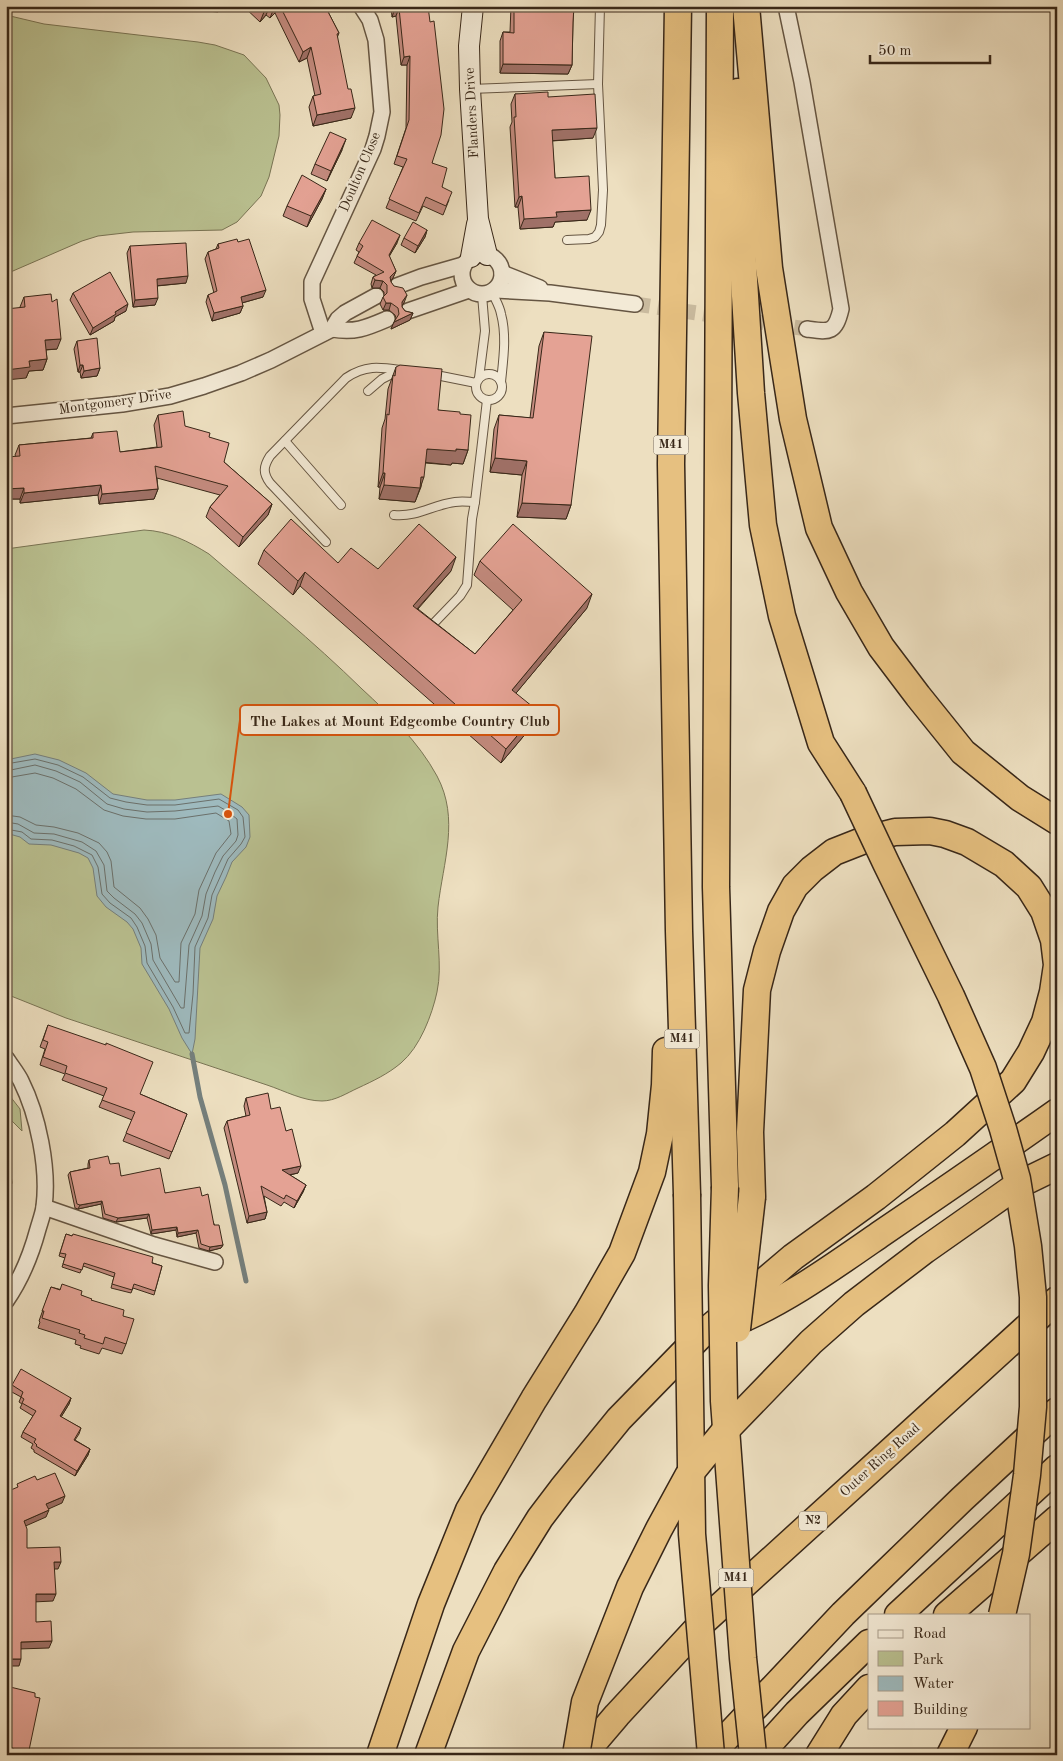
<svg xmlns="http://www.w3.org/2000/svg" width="1063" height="1761" viewBox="0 0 1063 1761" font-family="'Old Standard TT',serif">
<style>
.green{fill:#bac191;stroke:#797454}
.water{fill:#9ebabe;stroke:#757f7c}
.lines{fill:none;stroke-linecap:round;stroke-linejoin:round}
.shore{stroke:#6b706b;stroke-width:1}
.stream{stroke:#757f7c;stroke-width:5}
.street-tunnel{stroke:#c9ba9e;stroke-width:15;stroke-dasharray:15 8;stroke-linecap:butt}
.lane-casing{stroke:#655542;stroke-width:10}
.street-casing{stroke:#655542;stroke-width:18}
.secondary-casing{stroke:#382718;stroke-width:22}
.highway-casing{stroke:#382718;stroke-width:29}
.lane{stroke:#f3ead6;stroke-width:8}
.street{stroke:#f3ead6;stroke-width:15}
.secondary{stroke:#f3ead6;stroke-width:20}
.highway{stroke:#e6c080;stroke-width:26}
.highway-bridge-casing{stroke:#382718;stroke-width:29;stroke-linecap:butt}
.highway-bridge{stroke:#e6c080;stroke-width:26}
.wall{fill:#c48b7f;stroke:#382718}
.shaded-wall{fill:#a07168;stroke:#382718}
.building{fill:#e4a294;stroke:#382718}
.labels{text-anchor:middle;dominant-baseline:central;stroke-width:4.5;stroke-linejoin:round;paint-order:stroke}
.shield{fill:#f3ead6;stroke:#706251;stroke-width:1}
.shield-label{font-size:12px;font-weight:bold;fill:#382718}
.street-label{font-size:14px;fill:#382718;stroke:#f3ead6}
.leader{fill:none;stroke:#d6540d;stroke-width:2}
.callout-dot{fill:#d6540d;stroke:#f3ead6;stroke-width:2}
.callout{fill:#f3ead6;stroke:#d6540d;stroke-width:2}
.callout-label{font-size:15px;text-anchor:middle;font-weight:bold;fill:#382718}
</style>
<rect width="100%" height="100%" fill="#eddfc0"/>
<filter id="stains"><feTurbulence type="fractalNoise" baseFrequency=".004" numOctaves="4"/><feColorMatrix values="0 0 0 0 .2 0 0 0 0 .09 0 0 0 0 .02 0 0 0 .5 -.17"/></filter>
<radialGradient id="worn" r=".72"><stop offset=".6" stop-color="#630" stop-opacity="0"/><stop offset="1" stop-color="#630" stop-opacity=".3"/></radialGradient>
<g class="green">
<polygon points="6,15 44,24 198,42 215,45 244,55 266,78 279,105 280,115 279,136 269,177 261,196 237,222 222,230 133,232 98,236 82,241 6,274"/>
<path d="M144 530C168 531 188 541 209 554 260 598 313 641 362 689 390 715 418 741 437 776 460 819 443 862 438 907 435 935 443 964 437 992 432 1015 420 1047 401 1063 388 1074 373 1081 358 1088 347 1093 335 1101 322 1101 303 1101 285 1091 267 1085L66 1018 6 994V549Z"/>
<polygon points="6,1091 20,1109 22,1131 6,1115"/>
</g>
<polygon class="water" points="35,754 59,760 86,773 113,794 147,800 175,800 221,794 242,807 249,815 250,837 246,847 232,862 226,877 217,896 213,919 200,948 195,1039 192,1054 182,1038 169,1009 142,964 141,948 133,929 127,922 106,907 97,896 93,868 88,858 79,853 51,845 29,844 20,837 6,833 6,760"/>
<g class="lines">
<g class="shore">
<polyline points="6,764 35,759 58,765 83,777 110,798 126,802 147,805 175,805 219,799 238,810 243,817 245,837 241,844 228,859 221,875 212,895 208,918 195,947 193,994 189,1033 185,1033 173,1007 147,963 145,946 137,927 131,918 110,903 102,894 98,867 92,855 74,846 52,840 31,839 22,832 6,829"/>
<polyline points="6,771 35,765 56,771 80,782 107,804 124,809 147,812 175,811 218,806 227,811 237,819 238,835 236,841 223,856 215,872 206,894 202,916 189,945 184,1008 181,1008 153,960 151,944 142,923 135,914 114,898 107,891 104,865 96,851 82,842 54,834 34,833 18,824 6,822"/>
<polyline points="6,778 35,773 53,778 76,789 104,810 123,816 146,819 175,819 216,813 229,821 231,834 216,853 199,890 195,914 181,943 179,982 175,982 160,958 156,935 148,919 140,908 114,887 111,861 107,852 99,843 78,833 54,827 36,825 20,817 6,815"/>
</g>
<g class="stream">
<polyline points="1055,844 1057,845"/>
<polyline points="192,1054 200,1097 225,1185 246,1281"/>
</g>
<polyline class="street-tunnel" points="635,304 807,329"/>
<g class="lane-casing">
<g id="lane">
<polyline points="470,89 598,84"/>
<polyline points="567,240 589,239 595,237 599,232 601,225 603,190 598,84 600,6"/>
<path d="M492 292C495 299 500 307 501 314 507 336 503 361 501 382"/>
<polyline points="431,374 476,383"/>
<circle cx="489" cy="387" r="13"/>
<polyline points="479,378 485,331 482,295"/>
<polyline points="368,391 382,379 400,370"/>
<polyline points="285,441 341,505"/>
<path d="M394 515C419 517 432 505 455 502 462 501 469 502 475 502L487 400"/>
<path d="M326 542 270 483C263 473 263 467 270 456L346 378C365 365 379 367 400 370"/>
<polyline points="435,622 460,596 467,585 472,519 475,502"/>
</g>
</g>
<g class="street-casing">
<g id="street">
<path d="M786 6 802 82 841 309C835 334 829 332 807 329"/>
<circle cx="482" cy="274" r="20"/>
<polyline points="502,273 540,288"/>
<polyline points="397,286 421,277 463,265"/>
<polyline points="495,290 550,293 635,304"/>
<polyline points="408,311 469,290"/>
<path d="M332 329C355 333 366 328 387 319"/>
<polyline points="323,333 312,299 312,282 373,149 377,136 382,112 376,40 370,20 361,6"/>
<polyline points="6,416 122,404 170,396 204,386 241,373 271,360 332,329 338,319 345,313 376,296"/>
<path d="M6 1058C11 1066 17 1073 21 1081 38 1115 49 1168 44 1207 43 1214 40 1222 38 1229 31 1255 22 1278 6 1301"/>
<polyline points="44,1207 154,1245 215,1262"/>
</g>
</g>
<g class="secondary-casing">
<g id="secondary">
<polyline points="473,6 469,46 470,89 478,219 487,255"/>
<polyline points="471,257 477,224"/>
</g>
</g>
<g class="highway-casing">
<g id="highway">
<polyline points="678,6 671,464 679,931 687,1194"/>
<polyline points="720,6 716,887 725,1187"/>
<polyline points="746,6 769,268 793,419 819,528 849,592 881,647 918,696 963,752 1020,798 1057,821"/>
<polyline points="738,92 741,231 751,393 763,525 782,616 821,743 853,793"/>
<polyline points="1016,1186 1057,1166"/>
<path d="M726 1326C782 1304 833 1267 882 1233 941 1193 999 1153 1057 1112"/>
<polyline points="898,1615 1057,1468"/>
<polyline points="947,1615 1057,1519"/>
<polyline points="380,1755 431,1604 469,1510 534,1399 587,1314 622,1253 652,1172 660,1134 665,1085 666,1051"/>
<polyline points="428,1755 466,1651 507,1571 540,1518 562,1489 619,1419 700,1336 793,1257 876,1197 955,1134 1013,1081 1031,1052 1045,1022 1053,992 1057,965 1054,940 1044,911 1029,887 1004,864 967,842 945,834 930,831 895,832 867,839 834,852 812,869 795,886 781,911 767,951 757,990 750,1132 752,1197"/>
<polyline points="583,1755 617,1715 704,1621 1057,1300"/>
<polyline points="710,1755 843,1614 962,1499 1057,1411"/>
<polyline points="759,1755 797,1713 869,1643"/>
<polyline points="819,1755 844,1715 869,1688"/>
<polyline points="950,1755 964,1727"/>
</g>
</g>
<use href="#lane" class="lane"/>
<use href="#street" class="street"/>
<use href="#secondary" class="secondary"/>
<use href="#highway" class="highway"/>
<g class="highway-bridge-casing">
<g id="highway-bridge">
<polyline points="853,793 886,863 951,996 983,1068 1003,1129 1017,1179 1028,1246 1033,1297 1033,1407 1027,1475 1016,1554 1002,1615"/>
<polyline points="725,1187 722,1286 724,1401 743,1658 753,1755"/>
<polyline points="687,1194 692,1534 711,1755"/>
<polyline points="737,1329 752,1197"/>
<polyline points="576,1755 585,1702 630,1587 659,1529 688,1476 724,1432 811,1342 854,1304 925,1250 1016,1186"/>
</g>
</g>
<use href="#highway-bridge" class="highway-bridge"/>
</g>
<g class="wall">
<polygon points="56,6 69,6 67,11"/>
<polygon points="73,6 84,6 82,10"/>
<polygon points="117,6 137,6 135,10"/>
<polygon points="243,6 325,6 339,33 337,38 351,118 313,126 309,107 313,96 315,96 307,58 299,62 275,13 270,18 266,15 260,22"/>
<polygon points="391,6 428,6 432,163 442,187 449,200 443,215 423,206 416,221 386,208 403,167 394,164 406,128 407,65 401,65 396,16 392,17"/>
<polygon points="511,6 574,6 573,22 572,65 568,74 500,73 500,41 503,32 510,32"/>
<polygon points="515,94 548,97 593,138 552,141 555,178 587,220 555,222 553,227 520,229 518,207 515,207 510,127 512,122 511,104"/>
<polygon points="342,150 327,181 311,174 315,164"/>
<polygon points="326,189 322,199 307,227 283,216 287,206"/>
<polygon points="427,230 425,237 415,253 401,245 404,238"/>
<polygon points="238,242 263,297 242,303 243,306 240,313 212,321 206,302 208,295 214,293 205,259 208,252 216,249 218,244"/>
<polygon points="359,243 397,243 389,256 396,271 391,282 404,303 402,305 402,307 405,311 413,313 410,320 391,329 396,318 395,315 389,310 383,310 380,304 383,297 384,296 384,292 380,288 372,288 371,284 373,277 376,275 354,263 359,252 356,250"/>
<polygon points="130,246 186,283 157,286 155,305 133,307 127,253"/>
<polygon points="73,293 126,311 115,317 114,321 90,335 70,300"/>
<polygon points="24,297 57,349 46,350 47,359 43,370 29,371 26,378 20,307"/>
<polygon points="544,332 571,505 566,519 517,517 522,475 490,472 494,429 499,415 530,418 539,346"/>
<polygon points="77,341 100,368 97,376 81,378 80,372 78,372 74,349"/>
<polygon points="396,367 438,410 460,414 468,450 463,464 452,463 451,465 425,463 421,487 415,502 379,499 380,487 378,487 382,428 385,419 388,389"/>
<polygon points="158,415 209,437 224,462 272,504 268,515 239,547 206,517 210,507 220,495 157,478 158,489 154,499 99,504 98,495 20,503 20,499 6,499 6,457 16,457 15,455 19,445 91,438 93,433 120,452 157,447 154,425"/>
<polygon points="264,550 338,563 378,569 451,571 418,609 475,654 513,610 474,575 480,561 587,608 516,693 533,725 501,763 300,586 293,595 258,564"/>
<polygon points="48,1025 140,1094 187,1114 169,1159 123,1141 132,1120 99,1107 104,1096 62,1080 65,1074 40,1065 45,1049 40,1047"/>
<polygon points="246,1098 271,1109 286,1131 298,1173 290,1175 306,1185 303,1192 294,1208 284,1202 281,1206 264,1196 267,1212 265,1219 247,1223 224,1128 227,1121 246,1116 244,1106"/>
<polygon points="89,1160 110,1164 121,1176 165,1193 202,1196 223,1245 221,1248 209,1251 199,1248 196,1233 177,1237 176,1230 151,1234 147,1218 116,1222 103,1218 101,1204 78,1209 75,1208 68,1175 70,1172 88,1168 88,1164"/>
<polygon points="66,1234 162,1266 154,1295 133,1288 131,1293 111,1288 114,1277 83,1266 80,1273 62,1267 65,1258 59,1256"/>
<polygon points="51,1287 81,1295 123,1316 126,1344 122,1354 102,1348 99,1354 80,1348 81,1346 75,1344 76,1340 38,1328 40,1322 39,1321"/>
<polygon points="12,1385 71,1398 69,1404 61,1417 81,1428 79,1434 75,1440 90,1449 88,1455 75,1476 34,1452 34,1450 31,1448 33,1444 21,1437 23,1432 33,1416 20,1408 22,1404 19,1402 21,1397 10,1391"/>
<polygon points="6,1686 28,1755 10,1755 11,1752 6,1751"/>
</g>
<g class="shaded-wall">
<polygon points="188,6 220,6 218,12 186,9"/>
<polygon points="269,6 270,6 266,15 260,22 264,12"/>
<polygon points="275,6 277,6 275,13 270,18 274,8"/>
<polygon points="395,8 399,8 396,16 392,17"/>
<polygon points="311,47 307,58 299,62 303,52"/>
<polygon points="410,56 407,65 401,65 404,57"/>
<polygon points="503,64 572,65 568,74 500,73"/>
<polygon points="355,108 351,118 313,126 317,115"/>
<polygon points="597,128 593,138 548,141 552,130"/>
<polygon points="346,139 342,150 327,181 331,171"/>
<polygon points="326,189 322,199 307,227 311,216"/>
<polygon points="522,196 518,207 515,207 519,197"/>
<polygon points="591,210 587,220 555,222 553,227 520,229 524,219 556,212"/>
<polygon points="427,230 425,237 415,253 418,246"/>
<polygon points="400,235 397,243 386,262 389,255"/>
<polygon points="396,271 393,278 388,284 390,277"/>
<polygon points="188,276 186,283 154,286 157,279"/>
<polygon points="375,280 383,281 380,288 372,288"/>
<polygon points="266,290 263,297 238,304 241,297"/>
<polygon points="407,295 404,303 399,309 402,302"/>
<polygon points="158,298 155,305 133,307 135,300"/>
<polygon points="386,303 391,303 389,310 383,310"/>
<polygon points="128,304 126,311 115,317 114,321 90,335 93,328 115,312"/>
<polygon points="243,306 240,313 212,321 214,313"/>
<polygon points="413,313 410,320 391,329 394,322"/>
<polygon points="61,339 57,349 41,350 45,340"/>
<polygon points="47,359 43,370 29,371 26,378 6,380 6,370 29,361"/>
<polygon points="80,365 83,365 80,372 78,372"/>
<polygon points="100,368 97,376 81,378 84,371"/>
<polygon points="427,449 456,449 468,450 463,464 452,463 451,465 422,462"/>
<polygon points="495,458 527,461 522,475 490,472"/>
<polygon points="383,473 385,473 380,487 378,487"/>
<polygon points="421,477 424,477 415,502 379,499 384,485"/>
<polygon points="101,485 98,495 20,503 24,493"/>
<polygon points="24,488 20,499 6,499 6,489"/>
<polygon points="158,489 154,499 99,504 102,494"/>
<polygon points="522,503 571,505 566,519 517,517"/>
<polygon points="272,504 268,515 239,547 243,537"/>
<polygon points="456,557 451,571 408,619 413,606"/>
<polygon points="305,572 300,586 293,595 298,581"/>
<polygon points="592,594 587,608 507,704 512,690"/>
<polygon points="538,711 533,725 501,763 506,749"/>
<polygon points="301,1166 298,1173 279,1177 282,1170"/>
<polygon points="6,1183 12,1183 9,1190 6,1190"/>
<polygon points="306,1185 303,1192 294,1208 297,1201"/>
<polygon points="102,1201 101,1204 78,1209 80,1205"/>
<polygon points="267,1212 265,1219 247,1223 249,1216"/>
<polygon points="149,1214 147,1218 116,1222 118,1218"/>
<polygon points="177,1227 176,1230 151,1234 152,1230"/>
<polygon points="198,1230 196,1233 177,1237 178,1233"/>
<polygon points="223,1245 221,1248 209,1251 210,1247"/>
<polygon points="71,1398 69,1404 58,1422 60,1416"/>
<polygon points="90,1449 88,1455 75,1476 77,1471"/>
<polygon points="65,1496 62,1503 44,1511 46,1504"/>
<polygon points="49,1510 46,1517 21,1528 24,1521"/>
<polygon points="54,1562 61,1562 58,1569 52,1569"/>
<polygon points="36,1594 56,1594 53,1601 33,1602"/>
<polygon points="52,1641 49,1648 18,1649 21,1642"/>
<polygon points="10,1659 21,1659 19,1666 9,1666 7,1672 6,1672 6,1665"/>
</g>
<g class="building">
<polygon points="258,6 269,6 264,12"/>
<polygon points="280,6 325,6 339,33 337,34 348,89 351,89 355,108 317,115 313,96 321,94 311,47 303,52"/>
<polygon points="395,6 428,6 430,22 434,21 444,109 441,135 432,163 447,168 442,187 452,192 446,206 426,197 419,213 389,199 407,159 397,156 409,120 410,56 404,57 399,8 395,8"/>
<polygon points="514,6 574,6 573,22 572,65 503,64 503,32 514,33"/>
<polygon points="548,92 548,97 595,94 597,128 552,130 555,178 589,176 591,210 556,212 557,217 524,219 522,196 519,197 514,117 516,117 515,94"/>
<polygon points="330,132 346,139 331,171 315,164"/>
<polygon points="302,175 326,189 311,216 287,206"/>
<polygon points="372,220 400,235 389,255 396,271 390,277 391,282 394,286 403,288 407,295 402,302 402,307 405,311 413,313 394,322 399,314 398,308 391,303 386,303 383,297 387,293 387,285 383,281 375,280 373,277 384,272 357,256 363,246 359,243"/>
<polygon points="413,222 427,230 418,246 404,238"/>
<polygon points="237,239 238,242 249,239 266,290 241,297 243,306 214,313 208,295 217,291 208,252 219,248 218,244"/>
<polygon points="186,243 188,276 157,279 158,298 135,300 130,246"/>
<polygon points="110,272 128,304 115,312 116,314 93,328 73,293"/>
<polygon points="51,294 52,302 57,299 61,339 45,340 47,359 29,361 30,367 6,370 6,309 25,307 24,297"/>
<polygon points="544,332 592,336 571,505 522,503 527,461 495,458 499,415 533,418"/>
<polygon points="97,338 100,368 84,371 83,365 80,365 77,341"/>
<polygon points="400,365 442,369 438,410 460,412 460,414 471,415 468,450 456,449 456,451 427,449 424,477 421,477 420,488 384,485 385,473 383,473 387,414 389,415 393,375 395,376 396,367"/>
<polygon points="183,411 185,426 210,433 209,437 229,443 224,462 272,504 243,537 210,507 228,486 155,466 158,489 102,494 101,485 24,493 24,488 6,489 6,457 20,456 19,445 93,438 93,433 117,431 120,452 162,447 158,415"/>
<polygon points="291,519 338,563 351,548 378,569 419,524 456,557 413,606 475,654 522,600 480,561 513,524 592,594 512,690 538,711 506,749 305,572 298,581 264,550"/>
<polygon points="48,1025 106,1045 106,1043 153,1062 140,1094 187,1114 172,1152 126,1133 135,1112 102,1100 107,1088 65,1073 67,1066 43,1057 48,1042 43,1040"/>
<polygon points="268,1093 271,1109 280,1107 286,1131 292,1129 301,1166 282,1170 306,1185 297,1201 286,1195 284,1199 261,1186 267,1212 249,1216 227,1121 250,1115 246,1098"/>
<polygon points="6,1148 8,1148 12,1183 6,1183"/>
<polygon points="108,1156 110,1164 119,1163 121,1176 160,1168 165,1193 200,1187 202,1196 208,1194 214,1225 219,1225 223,1245 210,1247 201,1244 198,1230 178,1233 177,1227 152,1230 149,1214 118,1218 105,1214 102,1201 80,1205 77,1204 70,1172 90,1168 89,1160"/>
<polygon points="66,1234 72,1236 73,1234 153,1257 152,1263 162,1266 155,1291 134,1284 132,1290 112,1284 115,1273 84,1263 82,1270 63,1264 66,1254 60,1253"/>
<polygon points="62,1284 82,1291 81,1295 92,1299 91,1300 124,1310 123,1316 134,1319 126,1344 105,1337 103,1344 84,1338 85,1335 79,1333 80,1330 42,1318 44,1311 42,1311 51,1287 60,1290"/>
<polygon points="21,1369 71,1398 60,1416 81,1428 74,1440 90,1449 77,1471 36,1446 37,1445 34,1442 36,1439 23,1432 36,1411 22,1403 24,1399 21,1397 23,1392 12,1385"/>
<polygon points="55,1473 65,1496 46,1504 49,1510 24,1521 27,1529 27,1548 60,1547 61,1562 54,1562 56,1594 36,1594 36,1622 51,1621 52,1641 21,1642 21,1659 10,1659 10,1665 6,1665 6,1492 18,1487 17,1484 35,1476 37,1480"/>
<polygon points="6,1686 35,1693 35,1697 40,1698 28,1755 11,1755 13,1748 6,1746"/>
</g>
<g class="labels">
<g class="shield">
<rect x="653.5" y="435.5" width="35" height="19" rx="4"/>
<rect x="664.5" y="1029.5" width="35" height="19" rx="4"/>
<rect x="799" y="1511.5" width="28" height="19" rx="4"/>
<rect x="718.5" y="1568.5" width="35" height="19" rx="4"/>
</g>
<g class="shield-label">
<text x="671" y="445">M41</text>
<text x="682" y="1039">M41</text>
<text x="813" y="1521">N2</text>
<text x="736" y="1578">M41</text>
</g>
<g class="street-label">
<text transform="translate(472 113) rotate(-93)">Flanders Drive</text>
<text transform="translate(360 172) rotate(-67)">Doulton Close</text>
<text transform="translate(115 402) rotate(-8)">Montgomery Drive</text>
<text transform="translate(880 1460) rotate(-42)">Outer Ring Road</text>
</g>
</g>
<path class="leader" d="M228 814L240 720"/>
<circle class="callout-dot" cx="228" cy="814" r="5"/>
<rect class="callout" x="240" y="705" width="319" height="30" rx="5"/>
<g class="callout-label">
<text x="400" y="726">The Lakes at Mount Edgcombe Country Club</text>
</g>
<rect width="1063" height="1761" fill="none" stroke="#eddfc0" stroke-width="25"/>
<rect x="8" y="8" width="1048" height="1746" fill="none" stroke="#382718" stroke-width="2.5"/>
<rect x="12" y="12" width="1038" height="1736" fill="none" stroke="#382718"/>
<rect x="868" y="1614" width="162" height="115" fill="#f3ead6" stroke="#a89c8a"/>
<rect x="878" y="1630" width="25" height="8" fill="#f3ead6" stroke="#a89c8a"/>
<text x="913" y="1638" font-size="15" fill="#382718">Road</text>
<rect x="878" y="1651" width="25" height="15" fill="#bac191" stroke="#a89c8a"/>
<text x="913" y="1664" font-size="15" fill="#382718">Park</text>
<rect x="878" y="1676" width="25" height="15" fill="#9ebabe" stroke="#a89c8a"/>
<text x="913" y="1688" font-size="15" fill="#382718">Water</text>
<rect x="878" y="1701" width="25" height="15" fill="#e4a294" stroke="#a89c8a"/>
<text x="913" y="1714" font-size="15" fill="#382718">Building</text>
<path d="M870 55v8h120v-8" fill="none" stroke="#382718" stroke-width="2.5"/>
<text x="878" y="55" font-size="15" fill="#382718" stroke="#f3ead6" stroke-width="4" paint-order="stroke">50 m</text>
<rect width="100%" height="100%" filter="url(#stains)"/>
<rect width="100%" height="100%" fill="url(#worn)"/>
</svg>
